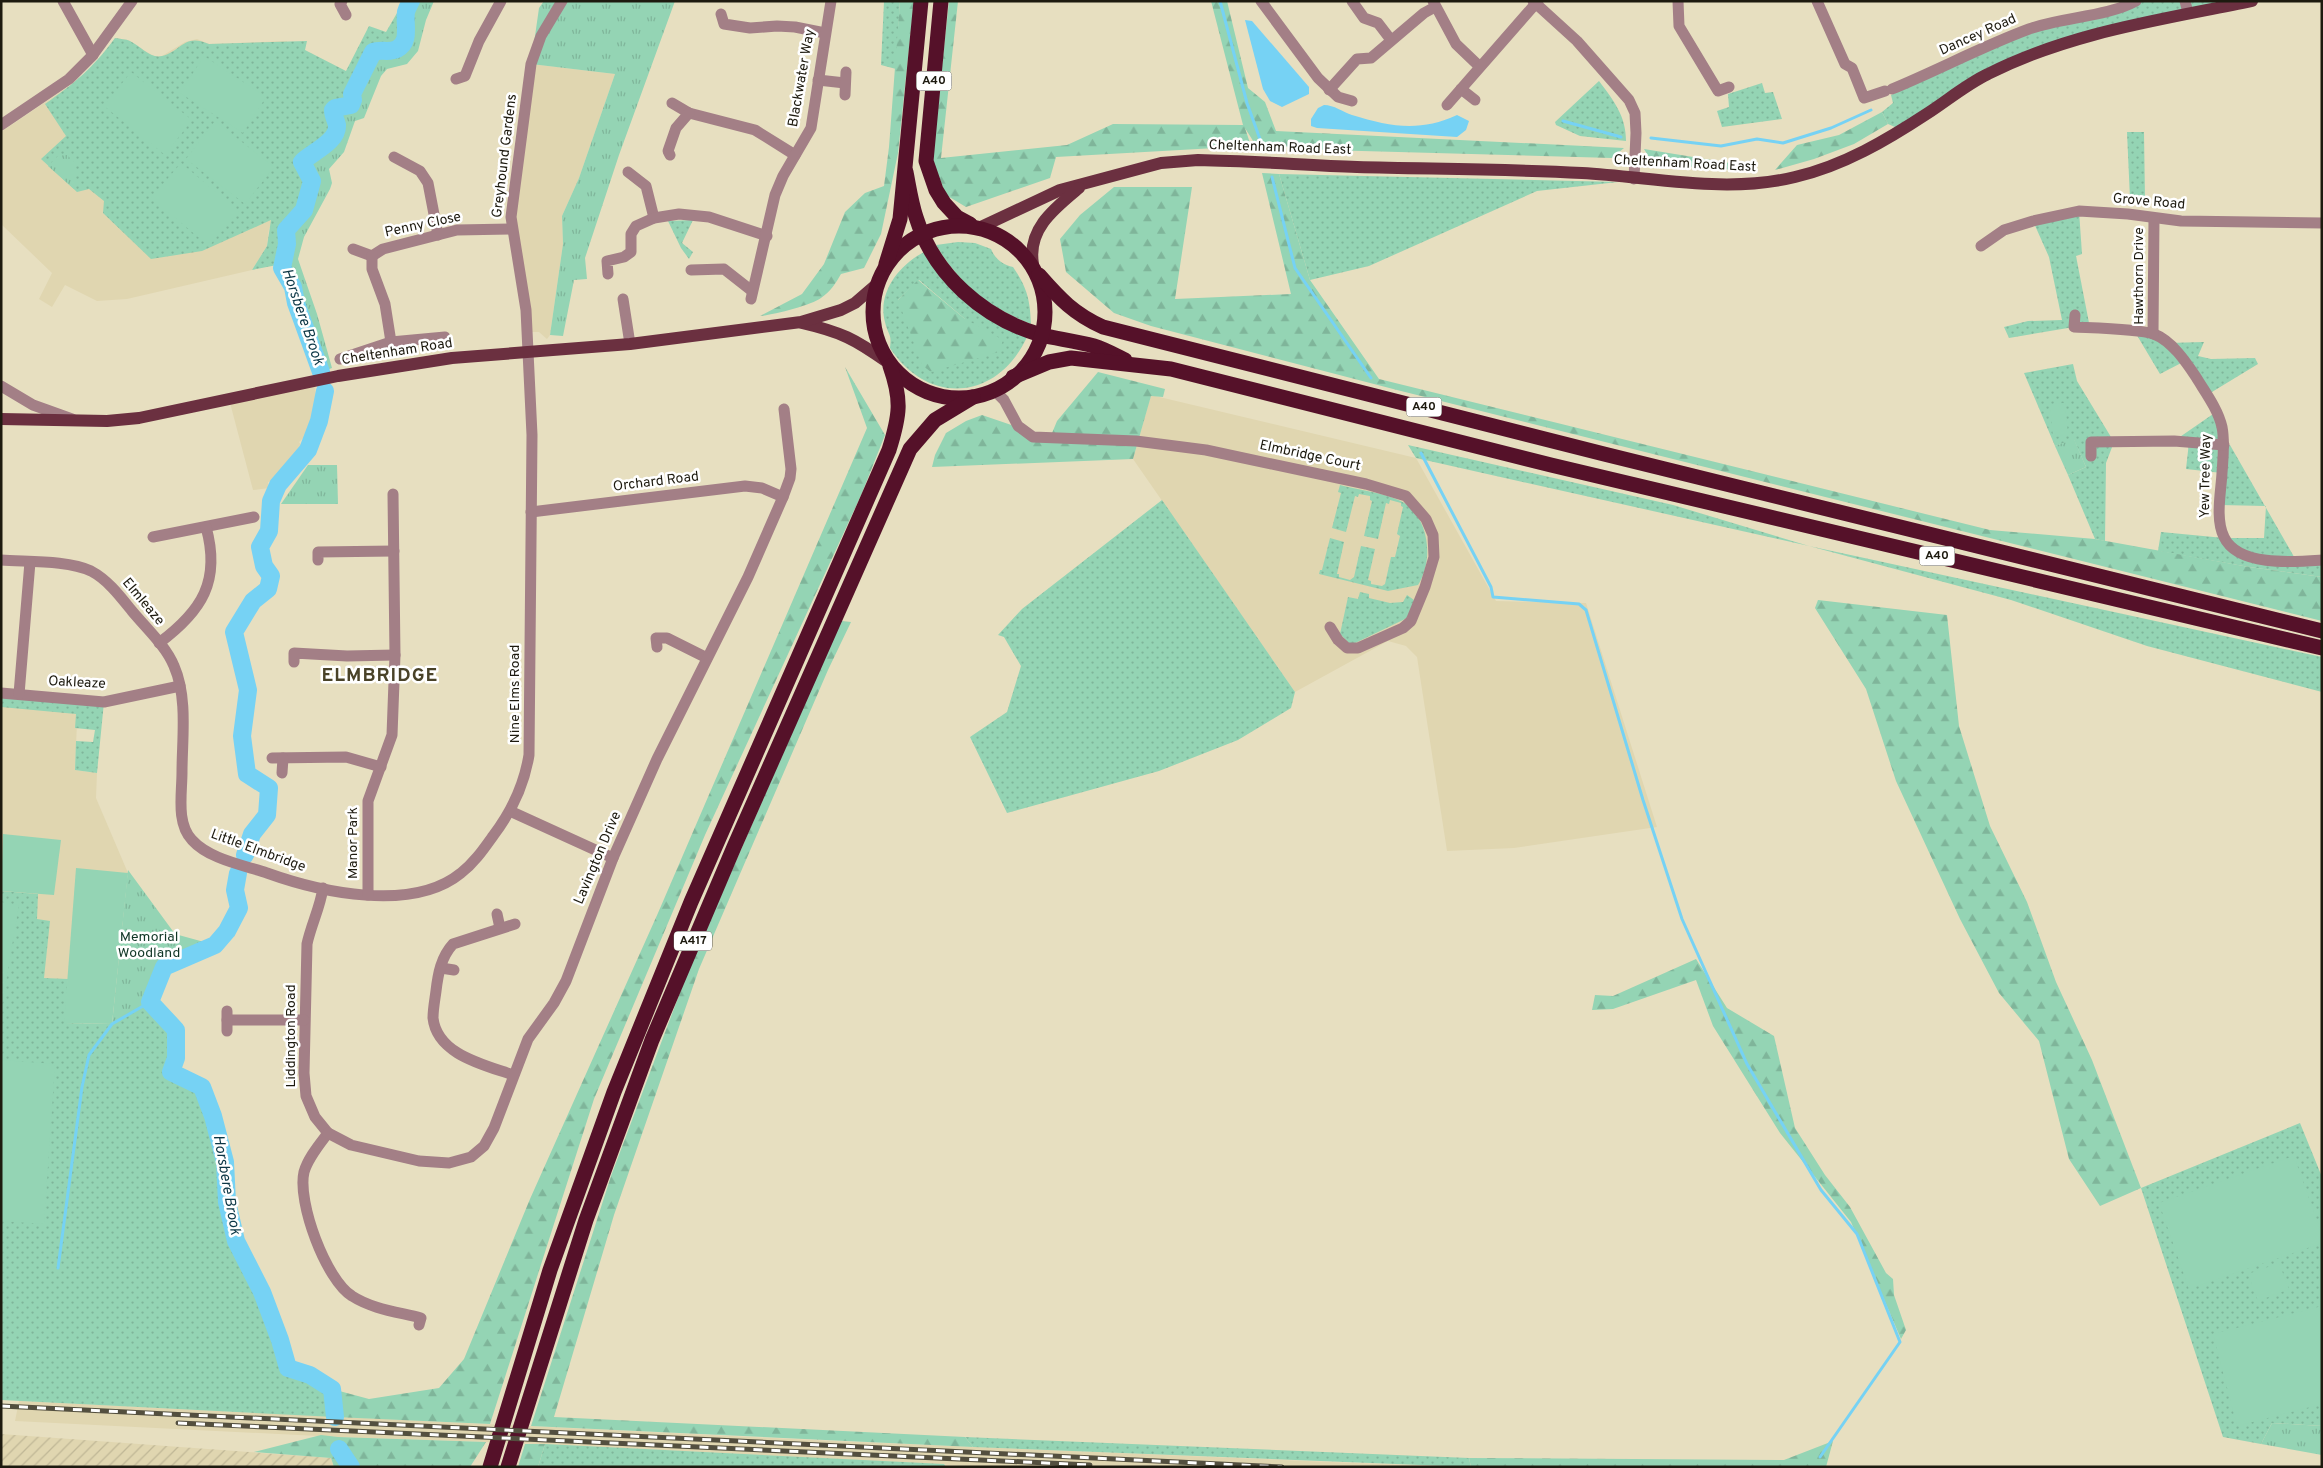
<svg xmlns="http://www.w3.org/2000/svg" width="2323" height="1468" viewBox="0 0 2323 1468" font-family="Overpass,sans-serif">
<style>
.built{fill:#e0d6b0}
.industrial{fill:url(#industrial-furrows)}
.grass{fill:url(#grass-dots);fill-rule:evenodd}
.forest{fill:url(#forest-firs)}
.park{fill:url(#park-tufts)}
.pitch{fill:#94d4b4}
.water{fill:#76d2f4}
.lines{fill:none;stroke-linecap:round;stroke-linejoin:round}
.stream{stroke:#76d2f4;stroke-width:3}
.river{stroke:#76d2f4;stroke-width:18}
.minor{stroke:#a37f86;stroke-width:11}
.major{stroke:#6b3040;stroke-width:12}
.highway{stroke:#551129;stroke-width:15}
.rail-casing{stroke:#534f3f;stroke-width:5}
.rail{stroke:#fff;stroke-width:3;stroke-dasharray:9;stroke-linecap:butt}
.labels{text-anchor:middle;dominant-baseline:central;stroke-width:5;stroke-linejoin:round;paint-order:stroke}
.shield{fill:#fff;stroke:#615f57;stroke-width:1}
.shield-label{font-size:12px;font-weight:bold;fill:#1d1a0f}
.street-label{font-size:14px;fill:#1d1a0f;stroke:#fff}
.park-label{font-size:14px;fill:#103626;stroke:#fff}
.water-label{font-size:15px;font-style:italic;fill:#0c3746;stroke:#fff}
.district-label{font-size:19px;font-weight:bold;letter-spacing:1px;fill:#494228;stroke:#fff}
</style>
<defs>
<pattern id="industrial-furrows" width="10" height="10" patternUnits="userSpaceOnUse" patternTransform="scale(1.25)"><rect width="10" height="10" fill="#e0d6b0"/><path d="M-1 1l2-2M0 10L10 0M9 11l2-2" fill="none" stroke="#c0b796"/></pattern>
<pattern id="grass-dots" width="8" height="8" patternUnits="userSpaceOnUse" patternTransform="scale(1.25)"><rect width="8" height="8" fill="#94d4b4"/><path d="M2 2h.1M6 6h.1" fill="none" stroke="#7fb59a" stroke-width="1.8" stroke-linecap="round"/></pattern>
<pattern id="forest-firs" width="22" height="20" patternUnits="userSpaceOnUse" patternTransform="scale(1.25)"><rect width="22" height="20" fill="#94d4b4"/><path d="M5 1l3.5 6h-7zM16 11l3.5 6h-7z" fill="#7fb59a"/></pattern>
<pattern id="park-tufts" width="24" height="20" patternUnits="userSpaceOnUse" patternTransform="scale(1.25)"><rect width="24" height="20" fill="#94d4b4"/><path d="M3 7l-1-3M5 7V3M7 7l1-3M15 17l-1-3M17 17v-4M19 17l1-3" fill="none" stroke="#7fb59a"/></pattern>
</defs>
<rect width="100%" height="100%" fill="#e7dfc0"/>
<g class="built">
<polygon points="115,38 128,40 153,56 162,56 185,42 197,39 209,44 287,41 293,185 269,229 267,246 252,270 127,299 97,301 65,285 52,307 39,299 52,273 1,224 1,132 81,78 99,60"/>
<polygon points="531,64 615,74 579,178 562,216 563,244 550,335 547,339 539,332 526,332 512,229"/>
<polygon points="315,382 317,416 313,429 299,442 305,450 281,479 268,482 269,488 253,490 229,399"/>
<polygon points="1151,395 1416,458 1496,601 1586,603 1657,827 1514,848 1447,851 1417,657 1406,646 1388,641 1295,692 1133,459"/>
<polygon points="1,693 78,699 75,770 97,773 96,798 128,873 1,1266"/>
<polygon points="19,1401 831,1441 1452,1467 990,1467 545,1444 338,1437 15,1421"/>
</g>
<polygon class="industrial" points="1,1434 331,1458 334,1467 1,1467"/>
<g class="grass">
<path d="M404 1H411C400 21 416 57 379 50L370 56 364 74 352 94 353 100 351 105 341 106 333 115C341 136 328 143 312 153L307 173 312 181 304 210 286 230 287 244 282 268 293 287 296 303 321 372 313 374 277 265 252 270 267 246 271 220 202 251 151 259 103 213 104 201 89 189 77 192 41 159 66 136 45 104C75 83 93 68 115 38 120 39 126 39 130 41 140 46 151 59 162 56 183 50 184 33 209 44L307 41 305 50 346 71 369 26 386 32Z"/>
<polygon points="884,1 900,1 896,69 881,65"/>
<polygon points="2136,1 2252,1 2035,51 1902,130 1888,124 1882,112 1893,103 1891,95 2030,29"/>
<path d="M1599 81C1614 101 1626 116 1626 141L1580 136 1556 125 1555 122Z"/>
<polygon points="1762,83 1765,93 1773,92 1782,119 1722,127 1717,111 1729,107 1728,94"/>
<polygon points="2127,132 2144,132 2145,200 2130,199"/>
<polygon points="1279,174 1618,182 1537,191 1369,266 1310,280"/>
<polygon points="2079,211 2082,254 2076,256 2090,328 2074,327 2009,338 2004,327 2028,321 2062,320 2049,257 2033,221"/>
<polygon points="693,220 682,243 693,252 689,259 681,248 668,221"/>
<path d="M958 242 975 243 991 249C995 259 1003 265 1013 267 1027 288 1030 299 1031 324 989 308 958 283 936 245Z"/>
<path d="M924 252C955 297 976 316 1027 337 998 400 929 407 890 348 892 332 888 336 885 322 877 293 899 265 924 252ZM919 280 965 319 898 300Z"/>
<polygon points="2135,332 2168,343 2204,342 2198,356 2211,359 2255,358 2258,364 2207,395 2185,361 2160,374"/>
<polygon points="2073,364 2077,381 2114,442 2106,463 2105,541 2095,539 2068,475 2086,467 2074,440 2055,446 2024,373"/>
<polygon points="2216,412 2224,445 2230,445 2297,562 2322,560 2322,577 2249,567 2158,551 2161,532 2224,538 2264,538 2266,506 2220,505 2222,473 2186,469 2189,442 2174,441"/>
<polygon points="1408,445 1673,505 1809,546 2322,657 2322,692 2147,646 2011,600 1809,546 1416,458"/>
<path d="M1340 485C1358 490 1379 492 1396 499 1429 511 1435 559 1418 585L1388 591 1319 574 1320 570H1322L1330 538 1344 542 1337 574H1339V577L1350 580 1354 577 1361 546 1375 549 1368 580 1371 581V584L1382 586 1385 584 1391 557H1395L1400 536 1397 534 1403 507 1401 506V503L1390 500 1389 504 1386 503 1378 539 1364 536 1372 501 1370 500V496L1359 494 1358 497 1355 496 1346 532 1332 528 1341 493 1338 492Z"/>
<polygon points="1162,500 1295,692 1291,708 1238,740 1159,771 1007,813 970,737 1007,712 1021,666 1004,637 998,635 1022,609"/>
<polygon points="1360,592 1369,594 1369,598 1390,603 1403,602 1407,595 1414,600 1408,617 1403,620 1351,645 1340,634 1348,597 1358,599"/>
<polygon points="1,693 104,702 97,773 75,770 76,741 93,742 95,730 75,728 76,714 1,707"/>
<polygon points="1,891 38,894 37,919 50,921 44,978 68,979 65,1023 112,1024 150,1002 176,1030 176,1058 171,1072 202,1087 213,1116 225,1162 227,1202 236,1241 262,1292 280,1340 288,1368 310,1375 332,1389 335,1417 1,1400"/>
<polygon points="2300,1123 2322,1177 2322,1426 2272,1423 2261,1444 2223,1437 2141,1188"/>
<polygon points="965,1437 1469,1458 1471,1467 973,1447"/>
<polygon points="545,1444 944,1464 946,1467 538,1467"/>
</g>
<g class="forest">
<path d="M900 1H914L898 153 881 234 864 268 841 274C836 283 830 292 821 298 812 305 773 315 760 316L802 294 824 264 845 212 865 193 884 186 889 147Z"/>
<polygon points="949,1 958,1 941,158 1067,145 1113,124 1243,125 1211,1 1227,1 1248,88 1265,102 1276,131 1624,148 1612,158 1325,150 1255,144 1245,128 1251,146 1056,157 1050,178 966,207 946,195 932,159"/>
<polygon points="1882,112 1888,124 1854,144 1814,159 1775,170 1797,145 1839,135"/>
<polygon points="1644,149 1730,163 1734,170 1653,164"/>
<polygon points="1262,173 1279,174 1310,280 1379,379 1990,530 2095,539 2249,567 2322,577 2322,621 1397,390 1151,326 1114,313 1066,272 1060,239 1080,215 1114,187 1192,187 1175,299 1291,294"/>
<polygon points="918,280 965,319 1003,340 999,352 931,372 922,365 898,300"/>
<polygon points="845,367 885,435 862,493 705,835 594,1099 490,1424 335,1417 332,1389 369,1399 439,1388 464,1359 530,1199 658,913 867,428"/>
<polygon points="1098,372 1165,389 1163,397 1151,396 1133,459 932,467 935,455 946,433 966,421 982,415 1050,438 1057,421"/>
<polygon points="1818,600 1947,615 1959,726 1990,826 2027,902 2056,982 2092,1060 2141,1188 2100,1206 2069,1159 2039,1041 1999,993 1960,919 1896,781 1866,689 1815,608"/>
<polygon points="841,621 851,622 828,670 699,969 614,1215 554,1417 965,1437 973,1447 531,1426 611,1176 690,966"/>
<polygon points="1696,959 1727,1008 1774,1036 1795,1128 1825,1175 1850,1207 1886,1273 1893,1279 1894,1295 1906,1330 1901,1339 1851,1222 1780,1133 1713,1026 1696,980 1613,1009 1592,1010 1595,995 1613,996"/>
<polygon points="321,1435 338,1437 486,1442 470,1467 334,1467 331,1458 254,1452"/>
<polygon points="1833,1441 1826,1467 1471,1467 1469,1458 1784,1460"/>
<polygon points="525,1444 545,1444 538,1467 518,1467"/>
</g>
<g class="park">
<path d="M411 1H434L426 20 418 51 407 64 387 69 381 76 364 118 355 121 344 152 329 169 332 183 330 189 304 237 298 259 317 314 332 368 321 372 296 303 293 287 282 268 287 244 286 230 304 210 312 181 302 162C312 152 338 142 337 125 336 120 333 116 333 110L335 108 351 105 353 100 352 94 373 52C381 49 389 53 397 49 411 42 404 24 406 12 407 8 409 5 411 1Z"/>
<polygon points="544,1 675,1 619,155 585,258 587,279 574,280 563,336 550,335 563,244 562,216 579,178 615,74 531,64 539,8"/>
<polygon points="67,155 74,162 74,189 48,166 58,156"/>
<polygon points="2074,439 2086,467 2068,475 2055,446"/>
<polygon points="308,465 337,465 338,504 281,504"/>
<polygon points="128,870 175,934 215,945 165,967 150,1002 112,1024"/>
<polygon points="2272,1423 2322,1426 2322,1455 2261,1444"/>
</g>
<g class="pitch">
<polygon points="204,56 266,97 243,133 180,93"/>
<polygon points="131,72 192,120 165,155 104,106"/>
<polygon points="215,121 274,167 245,204 186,159"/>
<polygon points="181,163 239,211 209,246 151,198"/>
<polygon points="2065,403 2068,435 2053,437 2050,404"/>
<polygon points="3,834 61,840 54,895 1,891"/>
<polygon points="76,868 128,873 112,1024 64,1023"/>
<polygon points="1,902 19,905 1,1010"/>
<polygon points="1,1060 55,1064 44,1224 1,1221"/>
<polygon points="2294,1156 2322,1235 2322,1243 2189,1289 2159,1203"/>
<polygon points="2279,1263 2289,1289 2258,1301 2248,1274"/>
<polygon points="2322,1306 2322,1404 2237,1426 2213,1334"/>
</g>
<g class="water">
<polygon points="1245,20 1252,21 1309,87 1309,94 1282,107 1270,101 1263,89"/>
<path d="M1324 105C1334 105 1343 112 1352 115 1391 127 1420 132 1457 115L1469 121 1466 130 1457 137 1317 128 1311 126V119L1318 108Z"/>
</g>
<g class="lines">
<g class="stream">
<polyline points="1220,1 1247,103 1261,142"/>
<polyline points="1563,121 1621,137"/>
<polyline points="1651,138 1721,146 1757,139 1783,143 1831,128 1871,110"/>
<polyline points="1272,177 1295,268 1371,378"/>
<polyline points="1421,453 1491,587 1493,597 1579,604 1586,610 1643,800 1682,919 1747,1064 1821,1190 1857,1234 1900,1342 1820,1457"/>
<polyline points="58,1268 82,1087 89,1055 112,1024 150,1002"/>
</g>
<g class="river">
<path d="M321 372 296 303 293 287 282 268 287 244 286 230 304 210 312 181 302 162C312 152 338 142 337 125 336 120 333 116 333 110L335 108 351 105 353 100 352 94 373 52C381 49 389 53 397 49 411 42 404 24 406 12 407 8 409 5 411 1"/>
<polyline points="245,855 252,834 267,815 269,788 247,774 242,736 248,690 234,632 253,601 268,589 271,576 264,566 260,547 269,531 271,501 278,485 308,450 319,421 325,391"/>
<polyline points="238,873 235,890 239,908 227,931 215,945 164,967 150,1002 176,1030 176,1058 171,1072 202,1087 213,1116 225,1162 227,1202 236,1241 262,1292 280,1340 288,1368 310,1375 332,1389 335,1417"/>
<polyline points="339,1449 351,1467"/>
</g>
<g class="minor">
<polyline points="63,1 93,55"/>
<polyline points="342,1 340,4 346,15"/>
<polyline points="1261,1 1318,78 1338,97 1352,101"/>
<polyline points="1352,1 1364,18 1378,23 1391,40"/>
<polyline points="1433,1 1456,44 1479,66"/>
<polyline points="1533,1 1577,41 1629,100 1635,113 1636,133 1634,179"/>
<polyline points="1678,1 1679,26 1718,91 1729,87"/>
<polyline points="1817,1 1845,64 1852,68 1864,98 1885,91"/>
<polyline points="2185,1 2188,13"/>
<polyline points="721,14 724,24 750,28 777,26 795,27 825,33"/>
<polyline points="456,79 465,76 479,41 501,1"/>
<polyline points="818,80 845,83"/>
<polyline points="1461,89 1475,100"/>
<path d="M1892 89C1938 70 1983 46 2029 29 2062 17 2107 17 2136 1"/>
<polyline points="1329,90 1357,59 1371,58 1424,13 1435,7"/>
<polyline points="845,95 846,72"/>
<polyline points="672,103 689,113 755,130 795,155"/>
<polyline points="1447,105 1538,1"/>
<polyline points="1,125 69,79 92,56 132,1"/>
<polyline points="670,155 668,151 676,128 689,113"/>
<polyline points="394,157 420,171 428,183 438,235"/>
<polyline points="628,172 646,186 654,218"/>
<polyline points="1981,246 2004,230 2033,221 2079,211 2128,214 2181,221 2322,223"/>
<polyline points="353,249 372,256"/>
<polyline points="372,256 383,249 457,230 512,229"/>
<polyline points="372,256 372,269 385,304 391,342"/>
<polyline points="691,270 724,269 752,291"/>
<polyline points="608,274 607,261 624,257 631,252 631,234 636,226 654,218 679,214 709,217 767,236"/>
<polyline points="623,299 630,344"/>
<polyline points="751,299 775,195 783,176 811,128 831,1"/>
<path d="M2075 315 2074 327C2093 328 2138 329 2154 334 2172 341 2186 362 2196 377 2205 392 2218 409 2222 427 2225 442 2223 458 2222 473 2221 492 2215 519 2224 537 2238 567 2294 562 2322 560"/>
<polyline points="2153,334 2154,218"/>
<polyline points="340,359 391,342 445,337"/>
<polyline points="1,386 33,405 72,419"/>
<polyline points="994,390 1004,400 1018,426 1033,437 1136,441 1206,450 1366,484 1406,496 1426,519 1433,535 1434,557 1425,587 1411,621 1403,628 1358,648 1347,648 1338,640 1330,627"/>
<polyline points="2091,456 2091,442 2174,441 2224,445"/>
<polyline points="531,512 745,486 762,488 783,497"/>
<polyline points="153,537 254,517"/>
<path d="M1 560C27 562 68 560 91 571 108 580 120 596 132 611 146 628 166 646 174 666 188 698 182 739 182 772 182 794 176 823 192 840 209 859 243 865 267 873 320 892 412 913 461 873 474 863 483 850 493 836 512 811 524 786 529 755L532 435 526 310 511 217 531 64 541 36 562 1"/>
<polyline points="318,560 318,552 394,551"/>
<path d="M159 643C202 611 221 581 206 527"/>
<polyline points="657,647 656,638 667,638 707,658"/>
<polyline points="294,662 294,653 347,656 395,655"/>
<polyline points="1,693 104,702 180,686"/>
<polyline points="19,694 30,562"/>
<polyline points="272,758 346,757 381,767"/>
<polyline points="282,773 283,758"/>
<polyline points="510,811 613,858"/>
<path d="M323 888C320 908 311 925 307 944L304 1073 306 1096 315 1117 328 1133C319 1145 308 1158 304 1172 297 1202 326 1280 352 1296 372 1309 398 1312 421 1318L419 1325"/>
<polyline points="368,895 368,801 392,735 395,655 393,494"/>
<polyline points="497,914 500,928"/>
<polyline points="441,968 454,970"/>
<polyline points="227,1020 304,1020"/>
<polyline points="227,1031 227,1011"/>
<path d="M513 1075C485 1065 437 1055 433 1018 433 1009 435 999 436 991 438 974 441 957 453 944L515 924"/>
<polyline points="328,1133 351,1145 419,1161 449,1163 471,1157 484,1146 494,1128 528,1039 554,1003 566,981 613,858 657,759 748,577 783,497 790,478 791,469 784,409"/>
</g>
<g class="major">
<path d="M981 227 1060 190 1161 163 1198 160C1251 161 1304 165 1357 167 1432 169 1507 169 1582 173 1653 177 1726 194 1795 177 1843 166 1887 140 1928 113 1948 100 1967 84 1988 74 2071 32 2161 20 2252 1"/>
<path d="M1033 264C1027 229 1055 208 1079 188"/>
<path d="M802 323C841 332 855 339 887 362"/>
<polyline points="1,419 107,421 139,418 338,376 452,358 630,344 801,322 841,310 855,303 877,284"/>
</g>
<g class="highway">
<polyline points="941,1 926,161 936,190 944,203 957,217 970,224"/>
<path d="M906 172C909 187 911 202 916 217 934 275 983 318 1041 335 1058 339 1077 341 1094 346 1104 349 1115 355 1125 360"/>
<circle cx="959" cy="312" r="86"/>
<polyline points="886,264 900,219 921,1"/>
<path d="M1039 275C1060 299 1074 314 1103 327L1604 454 2322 631"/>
<polyline points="1013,377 1049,362 1071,358 1171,369 1551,465 2322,648"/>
<path d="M490 1467 550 1270 614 1092 691 902 889 450C900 415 902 400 890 366"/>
<polyline points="508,1467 586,1220 652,1040 734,847 910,449 935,420 973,397"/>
</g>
<g class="rail-casing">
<g id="rail">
<polyline points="1,1406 1282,1467"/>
<polyline points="178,1423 1090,1465"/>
</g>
</g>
<use href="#rail" class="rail"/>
</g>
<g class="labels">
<g class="shield">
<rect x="916.5" y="71.5" width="35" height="19" rx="4"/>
<rect x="1406.5" y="397.5" width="35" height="19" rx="4"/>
<rect x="1919.5" y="546.5" width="35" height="19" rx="4"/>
<rect x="674" y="931.5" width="38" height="19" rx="4"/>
</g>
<g class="shield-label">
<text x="934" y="81">A40</text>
<text x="1424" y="407">A40</text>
<text x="1937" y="556">A40</text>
<text x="693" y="941">A417</text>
</g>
<g class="street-label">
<text transform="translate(1978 35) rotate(-24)">Dancey Road</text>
<text transform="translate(802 78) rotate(-80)">Blackwater Way</text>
<text transform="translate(1280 148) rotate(2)">Cheltenham Road East</text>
<text transform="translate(505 156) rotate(-83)">Greyhound Gardens</text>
<text transform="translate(1685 164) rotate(3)">Cheltenham Road East</text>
<text transform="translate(2149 202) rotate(5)">Grove Road</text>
<text transform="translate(423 225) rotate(-12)">Penny Close</text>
<text transform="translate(2139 276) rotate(-90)">Hawthorn Drive</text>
<text transform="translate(397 352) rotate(-9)">Cheltenham Road</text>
<text transform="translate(1310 456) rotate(12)">Elmbridge Court</text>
<text transform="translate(2206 476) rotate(-89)">Yew Tree Way</text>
<text transform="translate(656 482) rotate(-7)">Orchard Road</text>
<text transform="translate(143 602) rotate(50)">Elmleaze</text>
<text transform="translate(77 683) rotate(3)">Oakleaze</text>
<text transform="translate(515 694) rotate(-90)">Nine Elms Road</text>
<text transform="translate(353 843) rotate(-90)">Manor Park</text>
<text transform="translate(258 851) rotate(20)">Little Elmbridge</text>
<text transform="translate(598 858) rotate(-67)">Lavington Drive</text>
<text transform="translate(291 1036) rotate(-90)">Liddington Road</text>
</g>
<g class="park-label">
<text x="149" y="937">Memorial<tspan x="149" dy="16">Woodland</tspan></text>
</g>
<g class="water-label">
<text transform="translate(302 317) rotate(71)">Horsbere Brook</text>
<text transform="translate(226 1185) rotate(80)">Horsbere Brook</text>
</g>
<g class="district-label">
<text x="380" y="676">ELMBRIDGE</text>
</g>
</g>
<rect width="2323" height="1468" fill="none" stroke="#1d1a0f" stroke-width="5"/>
</svg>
